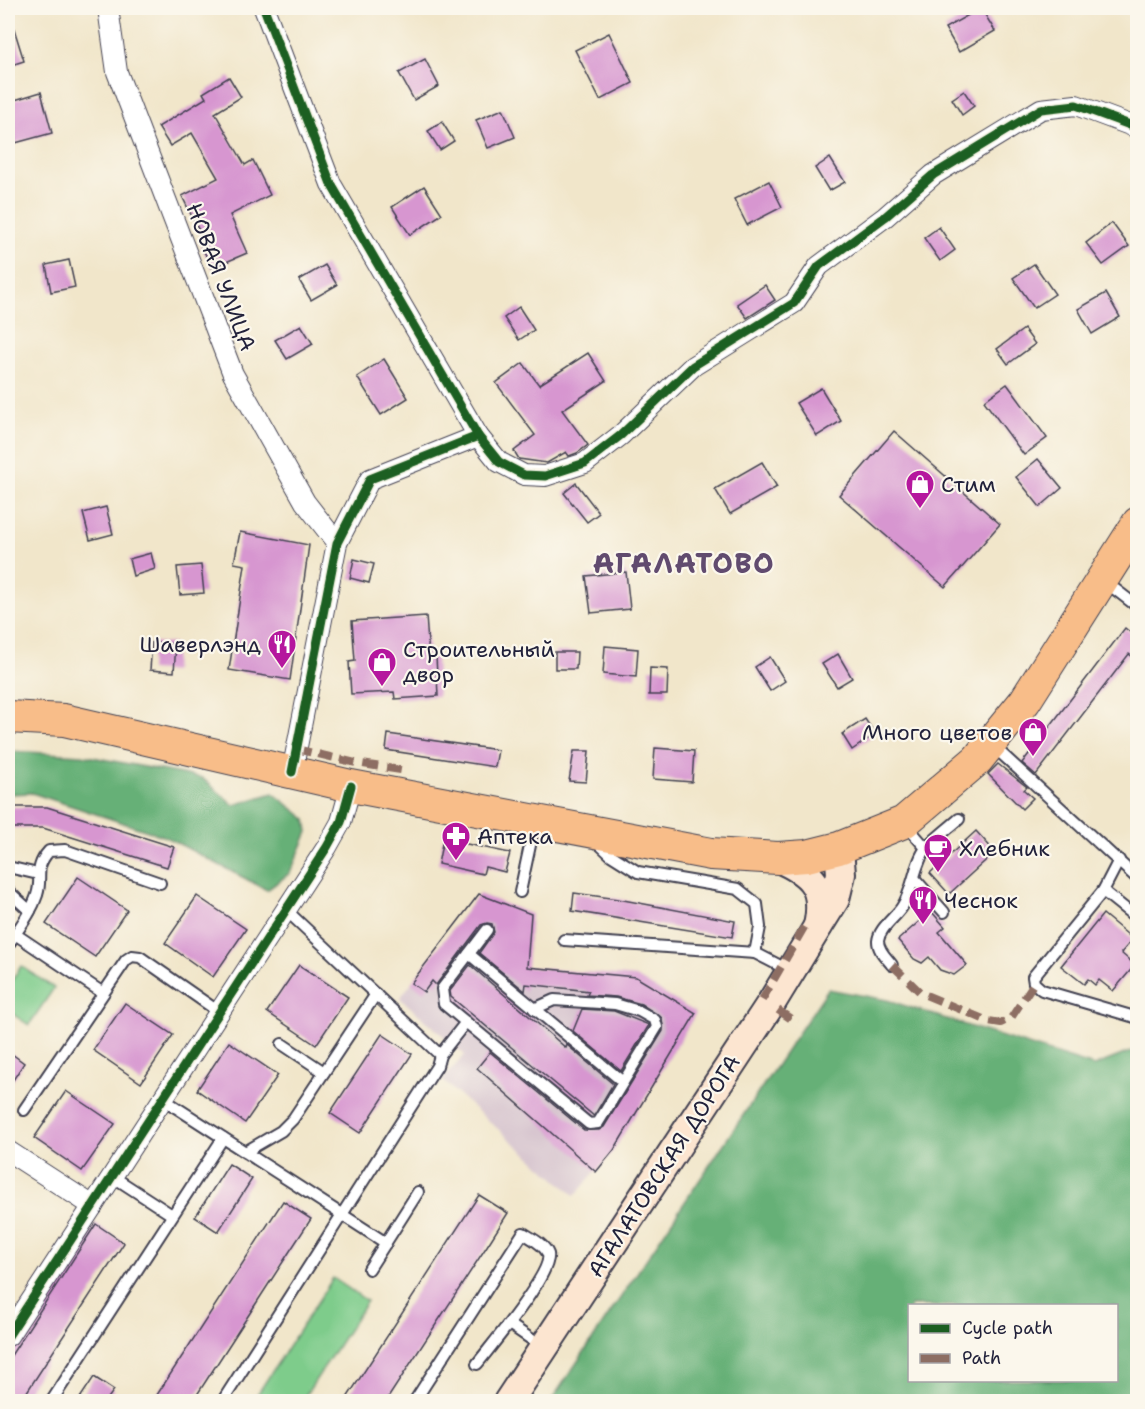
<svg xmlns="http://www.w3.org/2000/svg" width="1145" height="1409" viewBox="0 0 1145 1409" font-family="'Shantell Sans',sans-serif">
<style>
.industrial{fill:#d1bdca}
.green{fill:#7ecc8b;stroke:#507763;stroke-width:1.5}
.forest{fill:#66b077;stroke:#446959;stroke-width:1.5;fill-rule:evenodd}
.building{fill:#d796d0}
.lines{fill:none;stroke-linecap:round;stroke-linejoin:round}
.lane-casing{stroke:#413f50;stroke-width:14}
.street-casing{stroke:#413f50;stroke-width:22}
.secondary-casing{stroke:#413f50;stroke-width:32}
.primary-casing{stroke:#413f50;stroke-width:34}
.lane{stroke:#fff;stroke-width:10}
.street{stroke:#fff;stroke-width:20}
.secondary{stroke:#fce5d0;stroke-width:28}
.primary{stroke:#f8bd89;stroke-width:32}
.quiet{stroke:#8d6e63;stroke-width:8;stroke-dasharray:15 8;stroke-linecap:butt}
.cycleway-casing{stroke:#fbf7ec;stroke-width:13}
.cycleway{stroke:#1b5e20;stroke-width:9}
.labels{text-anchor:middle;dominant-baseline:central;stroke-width:4.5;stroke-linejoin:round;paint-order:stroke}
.street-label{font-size:22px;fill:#22223b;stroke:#fbf7ec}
.poi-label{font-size:22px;fill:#22223b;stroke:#fbf7ec;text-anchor:start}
.district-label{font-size:28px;font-weight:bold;letter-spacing:1.5px;fill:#614b6f;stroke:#fbf7ec}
</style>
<rect width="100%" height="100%" fill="#fbf7ec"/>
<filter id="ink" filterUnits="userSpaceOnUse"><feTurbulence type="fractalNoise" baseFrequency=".0167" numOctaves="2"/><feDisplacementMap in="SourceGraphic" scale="12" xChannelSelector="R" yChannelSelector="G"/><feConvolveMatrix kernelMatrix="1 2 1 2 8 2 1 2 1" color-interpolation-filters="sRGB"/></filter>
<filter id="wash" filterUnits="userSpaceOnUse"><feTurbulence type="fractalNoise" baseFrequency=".008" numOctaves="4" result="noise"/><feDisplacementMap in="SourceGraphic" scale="24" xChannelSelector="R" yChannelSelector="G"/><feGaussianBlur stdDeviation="1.35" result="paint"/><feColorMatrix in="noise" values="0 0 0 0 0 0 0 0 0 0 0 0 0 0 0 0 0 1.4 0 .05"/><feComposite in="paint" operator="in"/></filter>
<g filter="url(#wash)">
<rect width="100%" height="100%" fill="#f1e6ca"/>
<polygon class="industrial" points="471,905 502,930 526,984 527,967 636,977 696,1013 617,1145 575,1196 442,1080 465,1055 400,998"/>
<g class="green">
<polygon points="21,966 54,988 29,1025 8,1011 8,986"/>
<polygon points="333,1278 367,1301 302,1401 253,1401"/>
</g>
<g class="forest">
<polygon points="8,751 82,755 202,778 234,805 273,793 306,819 308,832 290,873 267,890 166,837 32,793 8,794"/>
<path d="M828 989 887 1000 1094 1066 1137 1049V1401H551ZM910 1306H1116V1380H910Z"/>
</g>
<g id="blocks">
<g class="building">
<polygon points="981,8 995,31 959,52 945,28"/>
<polygon points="11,19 24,61 8,66 8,20"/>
<polygon points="609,33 633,83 600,100 575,50"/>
<polygon points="425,59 439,86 414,100 399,73"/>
<polygon points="229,77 241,97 215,113 245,165 253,160 270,195 230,215 247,253 212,268 199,241 203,239 182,196 218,178 192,133 170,146 158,127 206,98 203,93"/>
<polygon points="964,91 974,106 962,115 952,99"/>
<polygon points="41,92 52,133 8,145 8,102"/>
<polygon points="503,109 515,137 488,148 476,120"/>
<polygon points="442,122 454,141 440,150 428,131"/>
<polygon points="830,158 845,182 829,191 815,168"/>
<polygon points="769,181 782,207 747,225 734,199"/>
<polygon points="424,186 442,214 410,235 392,207"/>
<polygon points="1112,223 1129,246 1103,265 1086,243"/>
<polygon points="939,227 955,250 940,261 924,238"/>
<polygon points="69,260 75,287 51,292 46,265"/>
<polygon points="1034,264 1055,294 1034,308 1013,278"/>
<polygon points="325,265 337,285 311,300 299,280"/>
<polygon points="765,285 775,300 747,318 737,304"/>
<polygon points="1106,293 1120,317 1092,334 1078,309"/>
<polygon points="519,307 534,330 519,340 504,318"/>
<polygon points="301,325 313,344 287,359 275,340"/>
<polygon points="1024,329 1035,344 1008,364 997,349"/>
<polygon points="588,353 606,381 562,410 588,445 577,453 569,456 566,452 547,463 519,459 514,451 535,435 496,383 523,363 539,385"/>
<polygon points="384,359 408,398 381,415 357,377"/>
<polygon points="1007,384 1047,438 1024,455 984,401"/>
<polygon points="821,388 841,421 817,436 796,403"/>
<polygon points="894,431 1000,524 945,587 839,495"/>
<polygon points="1038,459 1062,488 1040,507 1016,477"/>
<polygon points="762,462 777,487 730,514 715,489"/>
<polygon points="576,483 599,513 587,522 564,493"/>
<polygon points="106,507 113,534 90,540 83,513"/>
<polygon points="240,532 309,545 290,680 229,670 245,565 234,563"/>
<polygon points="151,553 155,569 133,576 129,559"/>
<polygon points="354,559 374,564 369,583 350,578"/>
<polygon points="201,565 204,593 180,595 177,567"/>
<polygon points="626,572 630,609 591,613 586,576"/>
<polygon points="426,616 429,657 436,656 438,696 395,699 394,692 351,694 349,662 355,661 352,621"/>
<polygon points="1125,628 1137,638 1137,660 1129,654 1036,775 1022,763"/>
<polygon points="152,642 176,644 174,672 150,670"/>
<polygon points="605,646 638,649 636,677 603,674"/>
<polygon points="555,652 577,652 576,669 555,669"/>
<polygon points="838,654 852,678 837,687 822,664"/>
<polygon points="770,657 785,681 770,691 755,667"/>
<polygon points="650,668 668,669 667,695 649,695"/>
<polygon points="865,719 875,734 852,750 842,734"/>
<polygon points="388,734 498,750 495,767 386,750"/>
<polygon points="655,748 694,751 692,782 653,779"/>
<polygon points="574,751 589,751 586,782 569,781"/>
<polygon points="998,764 1027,787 1024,790 1033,798 1022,809 988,774"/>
<polygon points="8,807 47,807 174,847 167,867 43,828 8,828"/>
<polygon points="976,831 995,852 949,894 930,873"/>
<polygon points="443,839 510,853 505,872 485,867 483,874 438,864"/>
<polygon points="78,877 127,910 95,957 46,924"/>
<polygon points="574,893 618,899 735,921 732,937 572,911"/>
<polygon points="479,894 531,914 527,967 636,977 696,1013 614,1150 596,1172 477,1068 490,1052 584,1130 599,1130 604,1127 663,1031 662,1018 641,1004 616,997 587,995 589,991 526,984 525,991 479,953 494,932 492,924 487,923 481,925 436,985 432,981 424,992 411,983"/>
<polygon points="197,896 246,929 213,977 165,943"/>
<polygon points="931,911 945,927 939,932 967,965 954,975 940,970 929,957 922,963 914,959 898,940"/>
<polygon points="1103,914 1133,939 1121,953 1135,965 1113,991 1099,980 1095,985 1088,979 1084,984 1061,966"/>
<polygon points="299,965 348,997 316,1045 267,1012"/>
<polygon points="470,965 566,1048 567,1045 613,1084 594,1116 451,997 450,991"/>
<polygon points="125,1003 173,1035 141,1083 93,1050"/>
<polygon points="582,1009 614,1011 649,1025 621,1071 573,1031"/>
<polygon points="382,1034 412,1054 360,1133 330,1113"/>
<polygon points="229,1042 278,1075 245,1123 197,1090"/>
<polygon points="8,1051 24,1063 8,1088"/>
<polygon points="66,1091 115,1124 82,1171 34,1138"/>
<polygon points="229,1164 252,1179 218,1232 195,1217"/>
<polygon points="479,1195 508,1213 487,1246 386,1401 345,1401"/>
<polygon points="283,1201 311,1219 290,1251 193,1401 153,1401"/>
<polygon points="96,1224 124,1243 21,1401 8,1401 8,1360"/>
<polygon points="94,1377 114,1390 106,1401 78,1401"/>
</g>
</g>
</g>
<g filter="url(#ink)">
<use href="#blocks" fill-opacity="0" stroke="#413f50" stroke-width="1.5"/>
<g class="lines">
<g class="lane-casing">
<g id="lane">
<polyline points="1103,580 1138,607"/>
<polyline points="992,745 1138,879"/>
<polyline points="906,825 926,848"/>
<polyline points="596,841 611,855 638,872 738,889 757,904 760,927 755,953 790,971"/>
<polyline points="1119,860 1103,891 1033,977 1034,983 1042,990 1138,1018"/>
<polyline points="8,867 38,874"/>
<polyline points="915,879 944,912"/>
<polyline points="8,891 30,911"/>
<polyline points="1103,891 1138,919"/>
<polyline points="520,892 535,822"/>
<polyline points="487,930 442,989 444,1004 589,1124 598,1123 657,1027 655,1020 639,1011 615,1004 554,1000 534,1009"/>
<polyline points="15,934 103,993"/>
<polyline points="564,940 755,953"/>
<path d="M8 945C18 929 31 914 37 895 43 877 33 869 49 851L65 850 160 883"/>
<polyline points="469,954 623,1082"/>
<path d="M892 965C887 958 878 951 878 941 879 928 895 918 902 907 914 889 914 863 927 847 937 837 949 828 959 819"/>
<polyline points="282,1044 324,1072"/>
<polyline points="440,1055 466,1022"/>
<polyline points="163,1099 386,1243"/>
<polyline points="24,1110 126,960 132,956 140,957 219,1012"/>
<polyline points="245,1152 281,1131 293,1119 376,994"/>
<polyline points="112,1176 172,1215"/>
<polyline points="369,1269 418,1192"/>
<polyline points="509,1324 544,1348"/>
<polyline points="51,1402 223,1138"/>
<polyline points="222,1402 437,1066 440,1055 286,910"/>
<path d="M414 1402 523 1233C531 1238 544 1244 548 1254 553 1273 490 1347 477 1364"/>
</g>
</g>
<g class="street-casing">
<g id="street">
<polyline points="108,8 117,72 233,374 305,502 337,543"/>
<polyline points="264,8 331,184 478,436 370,479 337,543 292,772"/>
<polyline points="478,436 499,462 524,475 545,476 585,463 621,435 693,366 794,303 819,266 885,217 933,175 1041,109 1076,105 1138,128"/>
<polyline points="8,1151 93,1206"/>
<polyline points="8,1336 327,847 341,822 351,786"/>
</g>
</g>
<g class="secondary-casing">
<g id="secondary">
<path d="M778 858C813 873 826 888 818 926"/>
<polyline points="508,1402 770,1005 817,928 835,899 841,874 839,848"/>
</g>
</g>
<g class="primary-casing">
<polyline id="primary" points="8,717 64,720 351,786 711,854 778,858 807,856 839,848 904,822 977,760 1025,701 1138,523"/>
</g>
<use href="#lane" class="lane"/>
<use href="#street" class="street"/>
<use href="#secondary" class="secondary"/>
<use href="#primary" class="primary"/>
<g class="quiet">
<polyline points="296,749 356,763 406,771"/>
<polyline points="892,965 921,993 988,1021 1001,1023 1011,1018 1034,983"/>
<polyline points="762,1000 806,924"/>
<polyline points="778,1010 797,1023"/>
</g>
<g class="cycleway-casing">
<g id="cycleway">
<polyline points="264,8 331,184 478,436 370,479 337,543 292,772"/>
<polyline points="478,436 499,462 524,475 545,476 585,463 621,435 693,366 794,303 819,266 885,217 933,175 1041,109 1076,105 1138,128"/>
<polyline points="8,1336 327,847 341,822 351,786"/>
</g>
</g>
<use href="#cycleway" class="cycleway"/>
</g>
</g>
<defs>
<g id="shop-pin" transform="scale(1.5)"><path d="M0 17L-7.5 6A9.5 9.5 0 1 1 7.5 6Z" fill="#b5179e" stroke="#fbf7ec"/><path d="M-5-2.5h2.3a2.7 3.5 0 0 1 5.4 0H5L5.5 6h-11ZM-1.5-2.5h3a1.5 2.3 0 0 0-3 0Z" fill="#fff"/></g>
<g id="restaurant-pin" transform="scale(1.5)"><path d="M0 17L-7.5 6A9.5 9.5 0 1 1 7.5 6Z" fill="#b5179e" stroke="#fbf7ec"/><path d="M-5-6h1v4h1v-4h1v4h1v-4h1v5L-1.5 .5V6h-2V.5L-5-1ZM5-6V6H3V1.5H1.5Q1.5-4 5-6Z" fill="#fff"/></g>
<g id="pharmacy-pin" transform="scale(1.5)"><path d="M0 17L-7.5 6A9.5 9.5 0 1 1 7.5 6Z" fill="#b5179e" stroke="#fbf7ec"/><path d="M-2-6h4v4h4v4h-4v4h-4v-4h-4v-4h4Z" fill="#fff"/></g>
<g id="cafe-pin" transform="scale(1.5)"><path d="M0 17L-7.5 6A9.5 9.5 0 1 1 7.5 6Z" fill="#b5179e" stroke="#fbf7ec"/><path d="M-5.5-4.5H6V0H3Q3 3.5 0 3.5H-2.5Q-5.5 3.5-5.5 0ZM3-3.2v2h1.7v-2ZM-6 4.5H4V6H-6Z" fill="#fff"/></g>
</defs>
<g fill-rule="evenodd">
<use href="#shop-pin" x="920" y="484"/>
<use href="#restaurant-pin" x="282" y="644"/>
<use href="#shop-pin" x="382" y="662"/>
<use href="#shop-pin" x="1033" y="732"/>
<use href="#pharmacy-pin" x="456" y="836"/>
<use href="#cafe-pin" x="938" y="848"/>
<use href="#restaurant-pin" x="923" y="900"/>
</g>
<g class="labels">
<g class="street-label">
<text transform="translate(221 277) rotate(69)">НОВАЯ УЛИЦА</text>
<text transform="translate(664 1166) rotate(-57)">АГАЛАТОВСКАЯ ДОРОГА</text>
</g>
<g class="poi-label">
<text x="941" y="484">Стим</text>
<text x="261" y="644" text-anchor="end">Шаверлэнд</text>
<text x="403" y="649">Строительный<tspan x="403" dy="25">двор</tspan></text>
<text x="1012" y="732" text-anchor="end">Много цветов</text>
<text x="477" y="836">Аптека</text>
<text x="959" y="848">Хлебник</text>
<text x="944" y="900">Чеснок</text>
</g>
<g class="district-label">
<text x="684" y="563">АГАЛАТОВО</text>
</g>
</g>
<rect width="1145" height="1409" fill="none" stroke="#fbf7ec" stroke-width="30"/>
<rect x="908" y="1304" width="210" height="78" fill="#fbf7ec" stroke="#a4a2a5" stroke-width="1.5"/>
<rect x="920" y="1324" width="30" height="9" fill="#1b5e20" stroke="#a4a2a5" stroke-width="1.5"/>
<text x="962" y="1334" font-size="18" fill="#22223b">Cycle path</text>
<rect x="920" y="1354" width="30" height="9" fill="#8d6e63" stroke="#a4a2a5" stroke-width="1.5"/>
<text x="962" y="1364" font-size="18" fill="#22223b">Path</text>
</svg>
